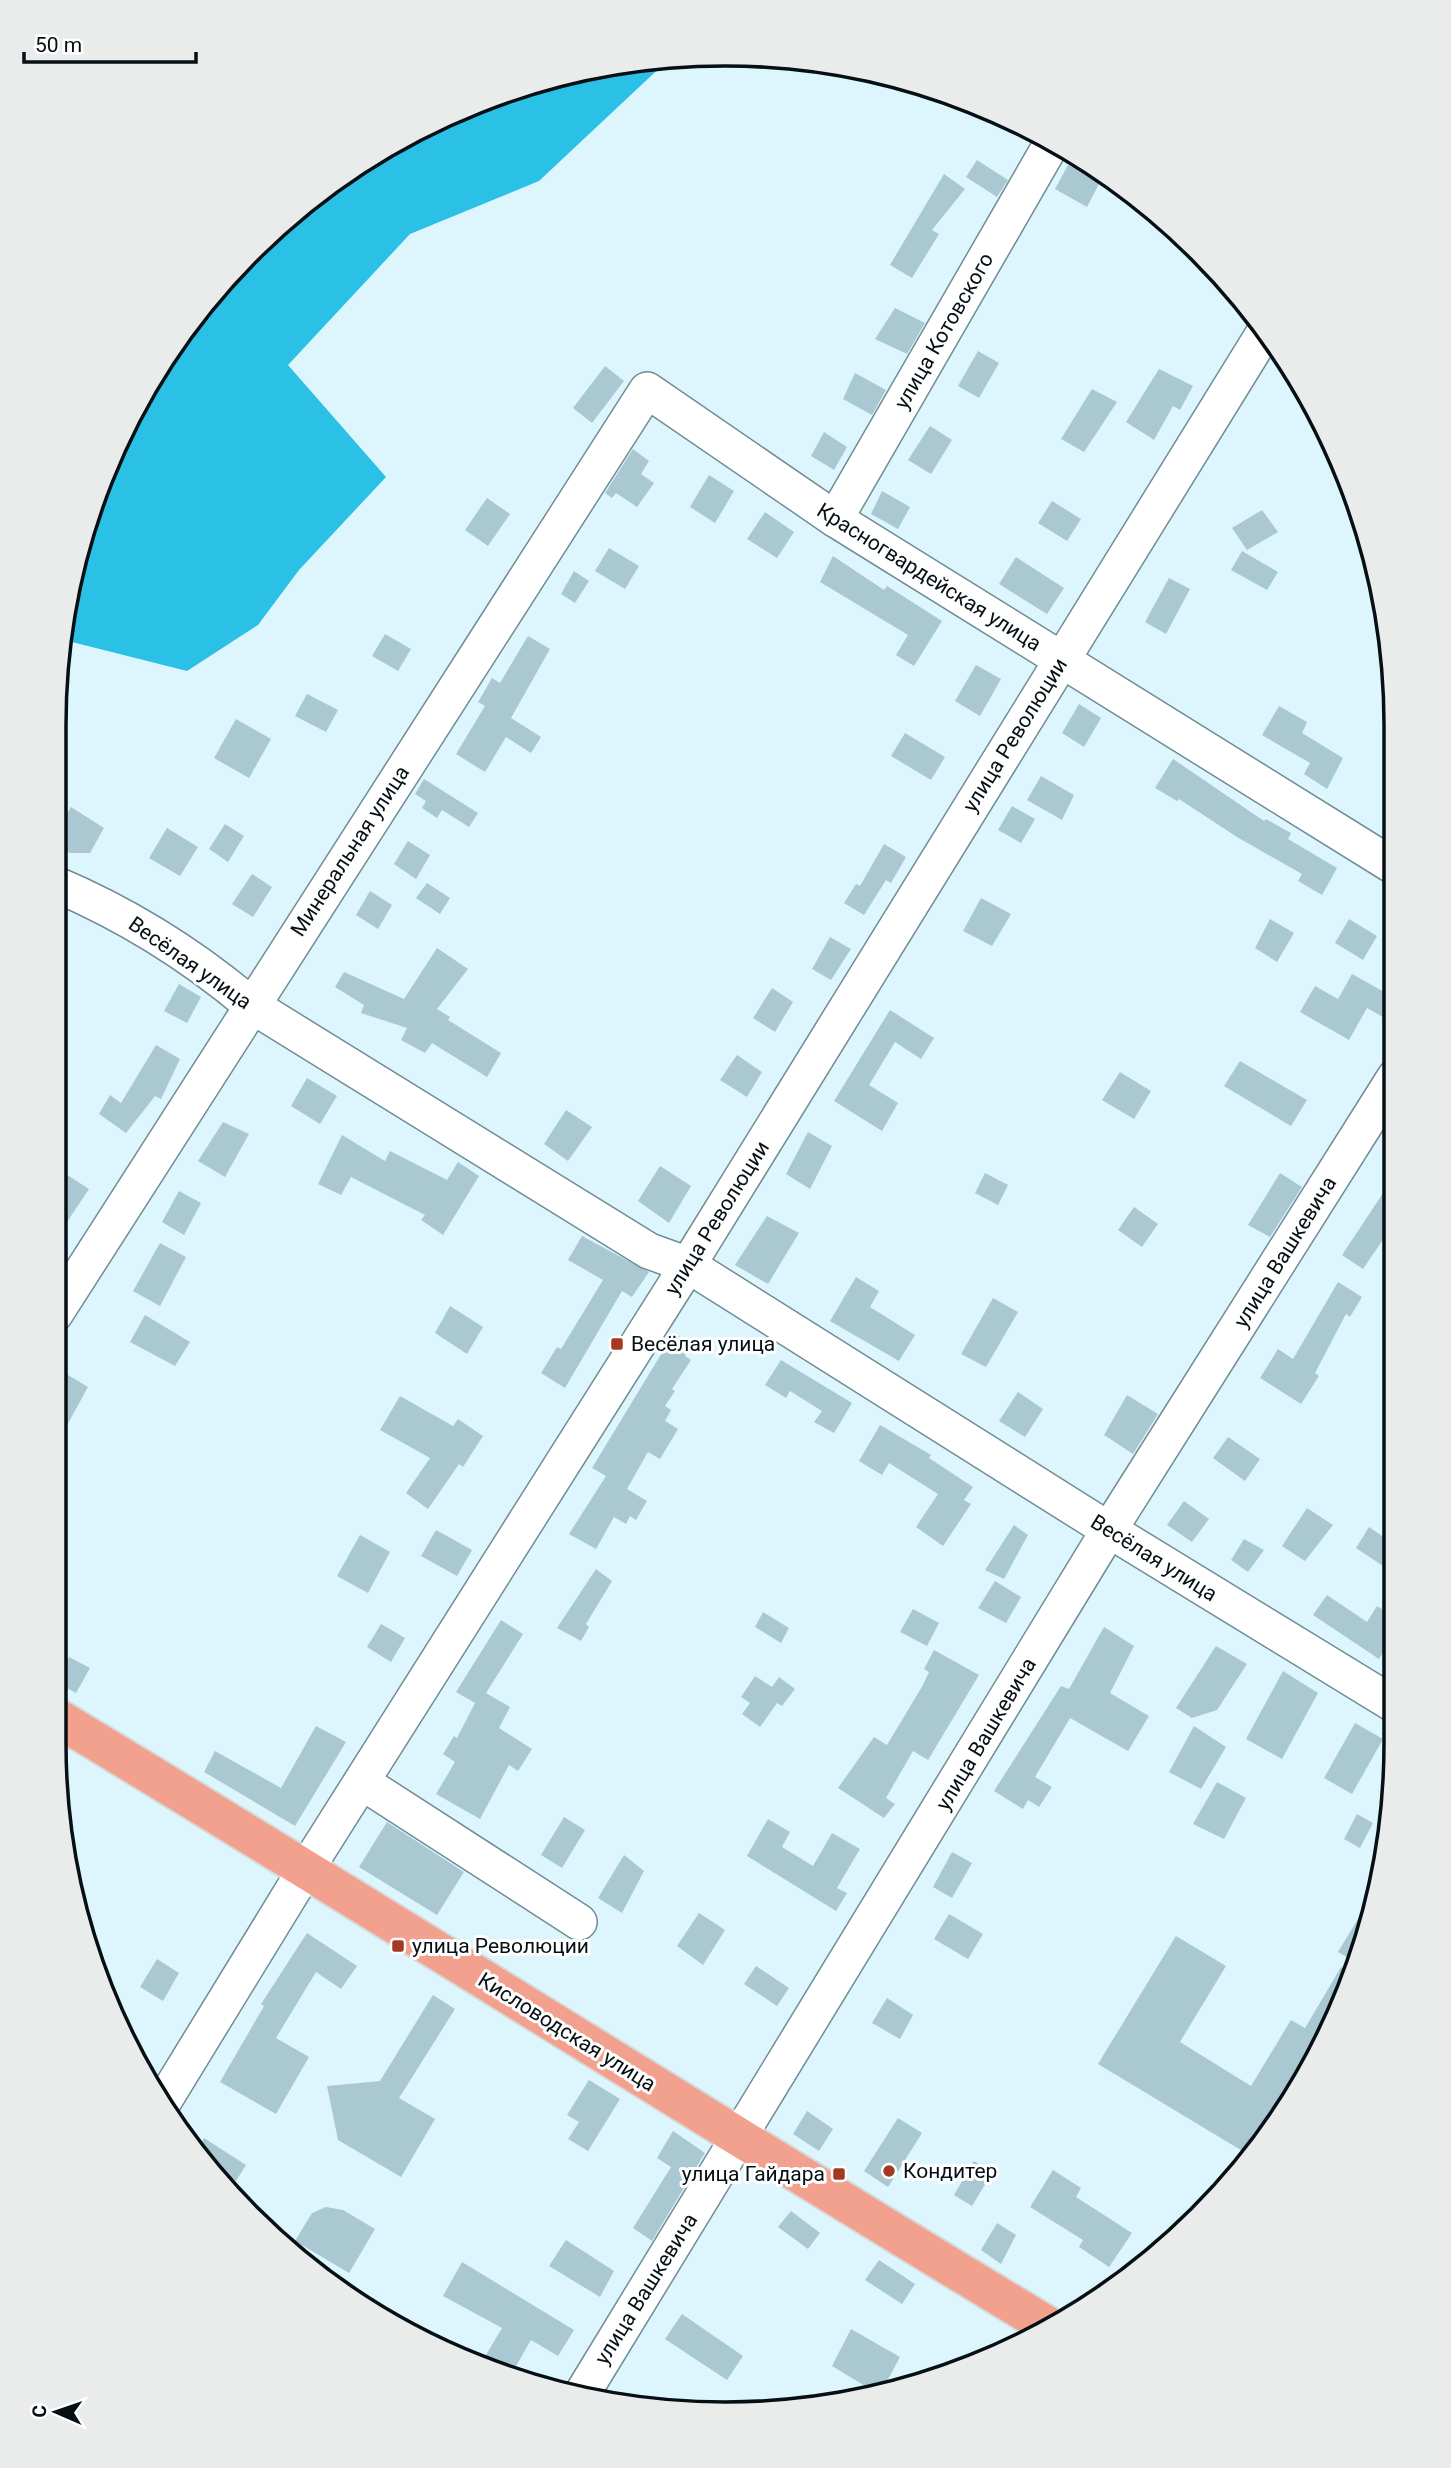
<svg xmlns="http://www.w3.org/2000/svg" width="1451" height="2468" viewBox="0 0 1451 2468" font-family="Roboto,sans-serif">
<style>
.forest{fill:#2bc1e6}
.building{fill:#aac8d2}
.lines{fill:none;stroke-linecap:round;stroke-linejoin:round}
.minor-casing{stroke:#708c95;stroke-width:38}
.major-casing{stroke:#d7d9d9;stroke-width:42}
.minor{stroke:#fff;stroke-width:35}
.major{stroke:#f2a18e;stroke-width:38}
.poi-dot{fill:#a23920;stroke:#fefefe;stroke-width:2.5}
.labels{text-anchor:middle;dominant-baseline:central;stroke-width:6;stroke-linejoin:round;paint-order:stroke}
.street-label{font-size:21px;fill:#061014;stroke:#fefefe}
.poi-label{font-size:21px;fill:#061014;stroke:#fefefe;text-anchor:start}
.rim{fill:none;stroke:#061014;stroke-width:3.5}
</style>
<rect width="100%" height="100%" fill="#ddf6fe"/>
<polygon class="forest" points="668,60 539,181 410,234 288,365 386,477 299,570 258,625 187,671 64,640 90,510 167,353 251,251 352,168 468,106 594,67"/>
<g class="building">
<polygon points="977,160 1008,180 997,197 966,177"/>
<polygon points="1068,165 1100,182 1087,207 1055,189"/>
<polygon points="944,174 965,189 932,230 939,234 912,278 890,265"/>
<polygon points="895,308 925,323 907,354 875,339"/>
<polygon points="978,351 999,363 979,398 958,386"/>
<polygon points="605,366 624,381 592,423 573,408"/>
<polygon points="1159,369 1193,386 1180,410 1173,406 1154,440 1126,422"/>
<polygon points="855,373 886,390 872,415 843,399"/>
<polygon points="1092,389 1117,402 1084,452 1061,439"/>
<polygon points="930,426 952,440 931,474 908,460"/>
<polygon points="824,432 847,447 834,470 811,456"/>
<polygon points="633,449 649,461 641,474 654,483 637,507 616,493 612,498 605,493"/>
<polygon points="709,475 734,491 715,523 690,507"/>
<polygon points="882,491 910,507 898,529 871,514"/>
<polygon points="487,498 510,514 488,546 465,530"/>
<polygon points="1052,501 1081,519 1067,541 1038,523"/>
<polygon points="1262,510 1278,532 1247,550 1232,528"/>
<polygon points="765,512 794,532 777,558 747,539"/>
<polygon points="609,548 639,566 625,589 595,571"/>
<polygon points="1242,551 1278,572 1267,590 1231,570"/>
<polygon points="833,556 884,590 887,586 942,621 914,666 896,655 908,635 820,582"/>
<polygon points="1016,557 1064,588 1047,614 999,584"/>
<polygon points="574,571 589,581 575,603 561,594"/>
<polygon points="1169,578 1190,589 1166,634 1145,622"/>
<polygon points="385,634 411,649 398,671 372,656"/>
<polygon points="528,636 550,649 511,718 541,737 531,753 506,737 485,772 456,754 485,706 478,702 492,678 500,683"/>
<polygon points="976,665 1001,679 980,716 955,701"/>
<polygon points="307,694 338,710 326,732 295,716"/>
<polygon points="1079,704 1101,718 1084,747 1062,733"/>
<polygon points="1279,706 1307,722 1302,733 1343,758 1327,789 1304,774 1310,763 1262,735"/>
<polygon points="236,719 271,739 249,778 214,758"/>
<polygon points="905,733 945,757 931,780 891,756"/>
<polygon points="1173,759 1264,821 1266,819 1291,833 1288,839 1337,868 1322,895 1298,881 1302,874 1237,837 1179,799 1177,801 1155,788"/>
<polygon points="1041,776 1074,795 1062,820 1027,800"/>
<polygon points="424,779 478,813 469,827 442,810 437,818 422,808 426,801 415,794"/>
<polygon points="1012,806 1035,819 1021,843 998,830"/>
<polygon points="71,807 104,828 90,853 70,853 55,844 56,832"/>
<polygon points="225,824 244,836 228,862 209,849"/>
<polygon points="167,828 198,847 180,876 149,858"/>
<polygon points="408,841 430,855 416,879 394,864"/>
<polygon points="884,844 906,857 891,883 886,880 864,915 844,903 856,884 860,886"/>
<polygon points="252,874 272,887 253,917 232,904"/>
<polygon points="427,883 450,898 440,914 416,898"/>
<polygon points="370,891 392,905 378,929 356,915"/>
<polygon points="981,898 1011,914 992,946 963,931"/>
<polygon points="1270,919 1294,933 1277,962 1255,948"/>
<polygon points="1349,919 1377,936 1363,960 1335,943"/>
<polygon points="830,937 851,949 831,980 812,969"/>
<polygon points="437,948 468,969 437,1009 450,1017 448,1020 501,1053 487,1077 432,1043 425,1053 401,1040 407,1028 361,1013 364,1005 335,987 344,972 404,999"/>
<polygon points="1352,974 1395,998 1395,1024 1367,1008 1349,1040 1300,1012 1315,986 1338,999"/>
<polygon points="179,984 201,997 187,1023 164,1011"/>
<polygon points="772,988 793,1002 775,1032 753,1018"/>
<polygon points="890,1010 934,1038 921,1059 895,1042 869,1085 898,1103 882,1131 834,1101"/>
<polygon points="156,1045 180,1059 161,1099 155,1096 126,1133 99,1114 110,1095 121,1103"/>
<polygon points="737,1055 762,1072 747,1097 720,1080"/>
<polygon points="1240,1061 1307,1100 1291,1126 1224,1086"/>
<polygon points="1120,1072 1151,1091 1134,1119 1102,1100"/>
<polygon points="307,1078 337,1096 320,1124 291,1106"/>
<polygon points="566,1110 592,1127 568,1161 544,1144"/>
<polygon points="223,1122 249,1134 225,1177 198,1161"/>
<polygon points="808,1132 832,1146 810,1189 786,1174"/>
<polygon points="342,1135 385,1161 390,1151 447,1180 458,1162 479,1176 443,1235 421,1220 425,1215 351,1177 341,1195 318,1184"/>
<polygon points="660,1166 691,1186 669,1223 638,1201"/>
<polygon points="55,1167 89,1189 55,1240"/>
<polygon points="985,1173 1008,1185 998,1205 975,1193"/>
<polygon points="1280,1173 1302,1187 1270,1237 1248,1225"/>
<polygon points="1395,1175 1395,1222 1363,1269 1342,1255"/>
<polygon points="179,1191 201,1203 184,1235 162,1222"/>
<polygon points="1134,1207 1158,1224 1142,1247 1118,1230"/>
<polygon points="767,1216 799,1233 768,1284 735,1265"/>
<polygon points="582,1236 649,1272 632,1297 622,1291 565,1388 541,1373 557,1347 561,1349 603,1280 568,1260"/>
<polygon points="160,1243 186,1257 160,1306 133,1291"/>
<polygon points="856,1277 879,1291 870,1307 915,1335 899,1361 830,1321"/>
<polygon points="1338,1282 1362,1297 1350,1317 1346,1314 1315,1373 1319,1376 1301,1404 1260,1378 1278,1349 1293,1359"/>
<polygon points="993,1298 1018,1312 986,1367 961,1354"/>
<polygon points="450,1306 483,1327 467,1354 435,1333"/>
<polygon points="145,1315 190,1342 175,1366 130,1342"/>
<polygon points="674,1333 692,1344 685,1356 691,1360 672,1389 675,1391 665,1406 671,1410 665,1421 678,1429 660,1459 648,1452 627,1489 647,1501 636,1520 630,1516 626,1524 614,1517 596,1549 569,1534 606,1476 592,1468"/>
<polygon points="781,1360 852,1403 834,1433 814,1422 822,1411 790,1391 786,1398 765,1385"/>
<polygon points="68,1375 88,1387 55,1447 55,1400"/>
<polygon points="1018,1392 1043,1409 1025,1437 999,1421"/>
<polygon points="1127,1395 1158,1414 1133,1454 1104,1435"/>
<polygon points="400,1396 453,1426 458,1419 483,1436 463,1467 459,1464 428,1509 406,1493 430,1458 380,1430"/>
<polygon points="880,1425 931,1455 929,1458 973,1487 964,1500 971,1504 943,1546 916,1527 938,1494 889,1463 882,1475 859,1461"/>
<polygon points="1228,1437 1260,1459 1245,1481 1213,1458"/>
<polygon points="1184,1501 1209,1519 1192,1542 1167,1525"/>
<polygon points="1307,1508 1333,1525 1305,1561 1282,1546"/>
<polygon points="1014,1525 1028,1535 1004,1579 985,1570"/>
<polygon points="1369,1527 1395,1545 1395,1574 1356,1548"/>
<polygon points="436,1530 472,1550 457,1576 421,1556"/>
<polygon points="360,1535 390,1552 368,1593 337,1576"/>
<polygon points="1244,1539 1264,1550 1248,1572 1231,1560"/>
<polygon points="596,1569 612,1581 586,1624 589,1627 581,1641 557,1628"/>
<polygon points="995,1581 1021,1597 1006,1623 978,1608"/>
<polygon points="1327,1595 1367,1622 1377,1606 1395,1617 1395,1633 1379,1659 1313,1615"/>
<polygon points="913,1609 939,1623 927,1646 900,1632"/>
<polygon points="763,1612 789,1628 781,1643 755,1627"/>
<polygon points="501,1620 523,1634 486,1693 510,1707 499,1728 532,1749 518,1771 509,1765 480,1819 436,1794 455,1762 443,1754 454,1736 457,1738 475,1703 456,1692"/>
<polygon points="381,1624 405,1638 391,1662 367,1647"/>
<polygon points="1104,1627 1134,1646 1110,1693 1149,1716 1128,1751 1070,1718 1035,1777 1052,1787 1039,1807 1028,1800 1023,1809 994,1791 1061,1686 1069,1689"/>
<polygon points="1216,1646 1247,1664 1217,1710 1192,1718 1176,1708"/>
<polygon points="934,1650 979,1675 928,1760 913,1751 886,1798 895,1804 884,1818 838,1788 874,1737 887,1745 923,1685 929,1672 924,1669"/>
<polygon points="69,1657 90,1668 76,1693 56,1682"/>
<polygon points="1283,1671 1318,1693 1282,1759 1246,1739"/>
<polygon points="755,1676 772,1687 779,1677 795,1689 782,1706 777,1703 760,1727 742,1714 750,1703 741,1697"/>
<polygon points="1355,1723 1383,1739 1352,1794 1324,1778"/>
<polygon points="316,1726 346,1742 295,1826 204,1772 215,1751 281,1788"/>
<polygon points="1194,1726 1226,1747 1201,1789 1169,1772"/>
<polygon points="1217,1782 1246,1798 1224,1839 1193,1824"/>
<polygon points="1357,1814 1373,1823 1360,1848 1344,1839"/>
<polygon points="564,1817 585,1830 562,1868 541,1855"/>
<polygon points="768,1819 790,1832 782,1847 813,1866 832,1833 860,1849 837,1888 847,1893 836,1911 747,1856"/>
<polygon points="387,1822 464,1872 437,1915 359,1867"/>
<polygon points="952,1852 972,1863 952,1898 933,1887"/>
<polygon points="624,1855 644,1871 622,1913 598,1898"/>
<polygon points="1370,1899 1373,1900 1362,1954 1357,1963 1338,1952"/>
<polygon points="699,1913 725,1930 703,1965 677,1946"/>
<polygon points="949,1914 983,1934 968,1959 934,1939"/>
<polygon points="307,1933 357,1966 341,1989 316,1972 276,2038 309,2057 276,2114 220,2082 264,2006 261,2004"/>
<polygon points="1176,1936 1226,1966 1180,2042 1251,2086 1291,2020 1305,2028 1341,1967 1354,1974 1284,2115 1249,2155 1098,2064"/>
<polygon points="157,1959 179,1973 163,2001 140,1987"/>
<polygon points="756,1966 789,1988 777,2006 744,1984"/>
<polygon points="433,1995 455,2009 399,2098 435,2119 401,2177 338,2140 327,2086 380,2081"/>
<polygon points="887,1998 913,2015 900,2039 872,2023"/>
<polygon points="589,2080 620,2099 588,2151 568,2139 579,2122 567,2115"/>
<polygon points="807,2111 833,2129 819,2151 793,2134"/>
<polygon points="898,2118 922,2133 888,2187 864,2171"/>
<polygon points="673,2131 705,2153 652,2241 633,2228 671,2167 657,2158"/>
<polygon points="204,2138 246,2165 236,2181 195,2153"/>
<polygon points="974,2161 992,2173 972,2206 954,2195"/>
<polygon points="1053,2170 1081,2188 1076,2197 1132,2233 1109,2267 1079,2247 1083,2240 1030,2207"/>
<polygon points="326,2207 343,2210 375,2229 349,2273 295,2241 312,2213"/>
<polygon points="791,2211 820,2233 808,2249 778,2227"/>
<polygon points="997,2223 1016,2235 1001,2264 981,2250"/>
<polygon points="566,2240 614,2271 600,2297 549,2266"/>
<polygon points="879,2260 915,2284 902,2304 865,2280"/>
<polygon points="462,2262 574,2330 558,2356 531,2340 512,2373 483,2360 502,2328 443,2296"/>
<polygon points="682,2314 743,2356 727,2380 665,2339"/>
<polygon points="851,2329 900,2357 885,2385 870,2389 832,2366"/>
</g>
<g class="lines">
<g class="minor-casing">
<g id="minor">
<polyline points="835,519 1052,143"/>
<path d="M55 884C126 914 193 956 251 1005L649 1251 688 1265 1109 1530 1395 1705"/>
<polyline points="55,1314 647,390 835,519 1395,867"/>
<polyline points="362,1782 579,1922"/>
<polyline points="165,2099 293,1890 688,1265 1264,333"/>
<polyline points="582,2394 1109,1530 1395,1077"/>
</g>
</g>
<g class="major-casing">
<path id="major" d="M54 1716C386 1916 713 2124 1045 2324"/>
</g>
<use href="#minor" class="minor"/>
<use href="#major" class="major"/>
</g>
<g class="poi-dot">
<rect x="610" y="1337" width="14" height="14" rx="3.5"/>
<rect x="391" y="1939" width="14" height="14" rx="3.5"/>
<circle cx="889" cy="2171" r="7"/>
<rect x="832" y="2167" width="14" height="14" rx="3.5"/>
</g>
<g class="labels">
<g class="street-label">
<text transform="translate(944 331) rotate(-60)">улица Котовского</text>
<text transform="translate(929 577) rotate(32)">Красногвардейская улица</text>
<text transform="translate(1015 735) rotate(-58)">улица Революции</text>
<text transform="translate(350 851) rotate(-57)">Минеральная улица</text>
<text transform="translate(190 963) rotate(35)">Весёлая улица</text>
<text transform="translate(717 1218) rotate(-58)">улица Революции</text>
<text transform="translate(1285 1252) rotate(-58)">улица Вашкевича</text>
<text transform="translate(1154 1558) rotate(32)">Весёлая улица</text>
<text transform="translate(986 1734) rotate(-59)">улица Вашкевича</text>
<text transform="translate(567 2032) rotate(32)">Кисловодская улица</text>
<text transform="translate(646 2289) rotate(-58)">улица Вашкевича</text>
</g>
<g class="poi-label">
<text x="631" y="1344">Весёлая улица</text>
<text x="412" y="1946">улица Революции</text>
<text x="903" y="2171">Кондитер</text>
<text x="825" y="2174" text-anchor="end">улица Гайдара</text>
</g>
</g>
<path d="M0 0H1451V2468H0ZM725 66H725A659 659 0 0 1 1384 725V1743A659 659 0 0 1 725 2402H725A659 659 0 0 1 66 1743V725A659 659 0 0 1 725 66Z" fill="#eaebeb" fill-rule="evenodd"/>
<path class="rim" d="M725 66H725A659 659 0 0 1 1384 725V1743A659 659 0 0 1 725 2402H725A659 659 0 0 1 66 1743V725A659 659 0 0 1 725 66Z"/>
<g transform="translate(56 2412) rotate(272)" stroke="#fefefe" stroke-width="5" paint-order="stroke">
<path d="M0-5L12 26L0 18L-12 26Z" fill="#061014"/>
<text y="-10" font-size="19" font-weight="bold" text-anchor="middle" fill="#061014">С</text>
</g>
<path d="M24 52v10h172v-10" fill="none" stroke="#061014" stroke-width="3.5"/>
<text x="35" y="52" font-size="21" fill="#061014" stroke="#fefefe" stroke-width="5" paint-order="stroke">50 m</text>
</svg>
